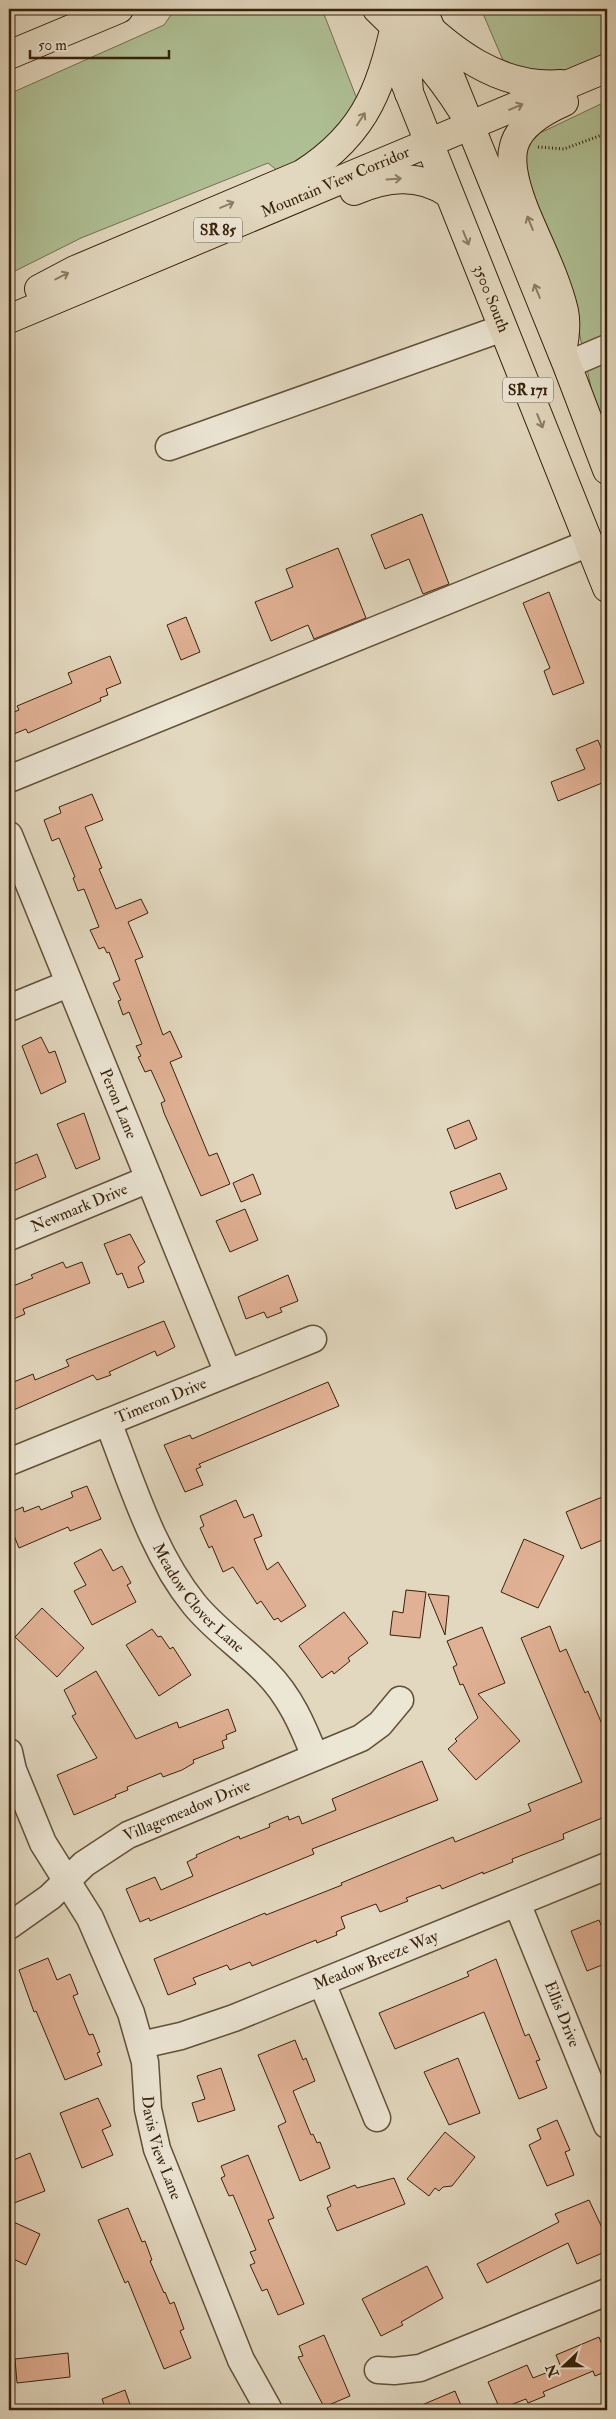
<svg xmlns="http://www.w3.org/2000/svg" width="616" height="2419" viewBox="0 0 616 2419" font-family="'IM FELL Double Pica',serif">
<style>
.green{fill:#afc095;stroke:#74714f}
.building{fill:#e1b195;stroke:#382209}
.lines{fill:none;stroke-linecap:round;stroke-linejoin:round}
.minor-casing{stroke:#625036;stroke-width:29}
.major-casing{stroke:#382209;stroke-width:30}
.highway-casing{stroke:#382209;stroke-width:30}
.path{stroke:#382209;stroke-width:3;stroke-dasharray:1 2.5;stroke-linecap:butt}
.minor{stroke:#ece6d5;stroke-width:26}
.major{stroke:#e2d8bf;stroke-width:28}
.highway{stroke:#e2d8bf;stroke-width:28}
.oneway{stroke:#8d7d64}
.labels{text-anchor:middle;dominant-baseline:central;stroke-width:4;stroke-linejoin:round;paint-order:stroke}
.shield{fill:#ece6d5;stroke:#6e5d46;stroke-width:1}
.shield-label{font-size:15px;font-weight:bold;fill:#382209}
.street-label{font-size:16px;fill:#382209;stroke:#ece6d5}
</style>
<rect width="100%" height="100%" fill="#e2d8bf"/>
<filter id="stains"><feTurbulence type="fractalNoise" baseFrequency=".004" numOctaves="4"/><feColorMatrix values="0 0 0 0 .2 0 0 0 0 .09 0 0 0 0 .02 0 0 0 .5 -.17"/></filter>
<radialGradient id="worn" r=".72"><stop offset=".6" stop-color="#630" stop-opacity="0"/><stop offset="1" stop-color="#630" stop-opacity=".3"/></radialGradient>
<g class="green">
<path d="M175 9H322L357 99C338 132 312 153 279 172L268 163 81 238 9 274V94L164 25Z"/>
<path d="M481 9H607V52C588 63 563 75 540 73 529 71 517 67 505 65Z"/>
<polygon points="607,101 607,429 592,392 578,327 524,191 522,155 532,139 540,133"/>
</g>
<g class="building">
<polygon points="422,514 449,584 423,594 409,559 385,569 371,535"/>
<polygon points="338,548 366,618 314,639 308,625 271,641 255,602 293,587 286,569"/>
<polygon points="549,592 584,683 553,695 544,671 550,668 523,603"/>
<polygon points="186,617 200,652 181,660 167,625"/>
<polygon points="110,656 121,683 106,689 108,695 100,698 101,701 28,733 26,729 9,736 9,714 19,710 17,706 72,683 68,673"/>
<polygon points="598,740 607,763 607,781 558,801 551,782 585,769 576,749"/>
<polygon points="92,794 103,820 85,827 102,868 99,869 116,909 141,899 148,913 128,922 143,957 135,960 163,1035 170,1031 182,1057 170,1062 209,1156 217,1153 230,1184 201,1196 164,1113 161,1103 165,1101 151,1070 145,1072 138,1057 141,1056 136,1046 142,1044 129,1012 123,1015 118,1001 121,1000 113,983 120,980 109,952 107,953 104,947 99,949 90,930 99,927 84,889 78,891 73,878 75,877 59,838 52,841 44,820 61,813 59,807"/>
<polygon points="41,1037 49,1053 55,1051 66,1082 41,1094 22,1046"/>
<polygon points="84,1113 100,1159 76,1169 57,1124"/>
<polygon points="469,1120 477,1139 455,1149 447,1129"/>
<polygon points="37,1154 46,1177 9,1193 9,1166"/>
<polygon points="500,1173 507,1189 456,1209 450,1192"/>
<polygon points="253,1174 261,1194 241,1202 233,1183"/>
<polygon points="245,1209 258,1240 230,1252 216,1221"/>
<polygon points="130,1234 145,1262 138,1267 144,1282 128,1288 122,1273 117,1275 104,1244"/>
<polygon points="63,1262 66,1268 82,1262 90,1283 23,1309 25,1314 9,1321 9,1275 13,1286 33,1278 31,1275"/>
<polygon points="288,1275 298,1301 280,1308 282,1312 267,1318 264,1312 246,1319 238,1297"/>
<polygon points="164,1321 175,1347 157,1356 155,1351 109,1372 111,1375 97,1380 93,1375 9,1412 9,1384 33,1374 35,1380 69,1366 66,1360"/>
<polygon points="328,1382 339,1406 199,1464 201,1467 196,1469 203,1485 185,1492 164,1445 190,1435 192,1439"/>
<polygon points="87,1486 101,1519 70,1531 68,1527 19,1548 9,1523 9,1513 23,1507 24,1512 39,1506 41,1510 73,1497 71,1492"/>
<polygon points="607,1495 607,1538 581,1549 566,1512"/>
<polygon points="236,1500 244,1518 253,1514 262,1536 254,1539 267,1570 278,1562 306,1606 281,1622 278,1618 274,1620 261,1601 257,1604 233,1567 223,1572 212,1546 209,1548 200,1528 204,1526 200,1516"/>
<polygon points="524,1539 564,1556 538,1608 501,1592"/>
<polygon points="101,1549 113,1571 122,1566 131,1583 127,1585 136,1602 92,1625 74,1591 86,1585 74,1563"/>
<polygon points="406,1590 426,1592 420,1638 390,1635 393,1611 403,1613"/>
<polygon points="428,1594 449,1596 445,1635"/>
<polygon points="42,1608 84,1648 57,1677 15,1637"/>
<polygon points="344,1612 368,1643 348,1658 350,1661 334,1674 332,1671 322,1678 299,1646"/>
<polygon points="550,1626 560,1652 566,1649 585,1693 588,1691 607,1736 607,1816 563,1834 564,1839 512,1859 513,1862 483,1874 483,1872 442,1889 440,1885 406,1898 408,1901 380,1912 376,1904 341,1917 345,1928 336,1932 337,1935 317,1943 316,1940 252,1966 250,1962 230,1970 227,1965 193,1978 196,1984 168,1995 154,1959 265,1913 266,1915 342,1885 341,1883 453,1837 455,1842 531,1811 528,1804 582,1782 521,1638"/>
<polygon points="482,1627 505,1683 478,1694 520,1741 476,1780 448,1749 457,1741 455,1739 478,1718 463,1684 460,1685 453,1667 457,1665 447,1641"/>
<polygon points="152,1629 158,1637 161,1636 170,1649 173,1647 191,1675 159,1696 126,1645"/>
<polygon points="96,1671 136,1739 177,1722 179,1728 228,1709 236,1731 226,1735 227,1739 222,1741 224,1748 193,1760 194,1763 182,1770 163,1777 161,1773 127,1787 128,1790 115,1795 116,1797 74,1815 57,1775 97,1758 72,1716 76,1714 64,1690"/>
<polygon points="422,1761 438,1800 312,1849 314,1854 150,1921 149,1918 140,1922 126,1889 155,1877 161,1890 193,1876 187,1862 197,1857 196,1855 239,1836 240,1839 270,1827 269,1824 288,1816 289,1820 299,1816 302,1824 336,1810 332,1799"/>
<polygon points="599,1920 607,1939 607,1963 587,1971 571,1931"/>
<polygon points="48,1958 57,1980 70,1974 78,1994 73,1996 89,2035 93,2034 100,2052 97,2053 102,2065 65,2080 36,2011 34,2012 19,1970"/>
<polygon points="496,1959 525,2036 529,2034 540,2060 536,2061 547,2088 519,2099 484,2012 395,2049 379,2013 469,1976 467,1972"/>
<polygon points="295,2040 303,2060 306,2058 315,2081 293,2091 311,2135 313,2134 317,2143 320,2142 330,2168 300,2181 278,2126 286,2122 258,2055"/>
<polygon points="458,2058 480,2113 449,2125 424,2072"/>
<polygon points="221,2068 235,2110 198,2122 192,2103 205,2099 197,2076"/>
<polygon points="98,2098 111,2126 102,2130 113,2155 82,2168 60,2113"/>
<polygon points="557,2120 570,2150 565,2152 574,2175 547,2186 529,2145 541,2139 537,2129"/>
<polygon points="445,2132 475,2157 452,2186 443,2187 439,2191 435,2188 429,2196 407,2179"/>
<polygon points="30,2153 45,2191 14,2203 9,2191 9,2162"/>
<polygon points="248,2155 274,2218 268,2220 304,2304 278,2315 267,2289 262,2291 250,2265 255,2263 250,2252 256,2250 233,2195 229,2196 221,2178 225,2176 221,2166"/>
<polygon points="394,2178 405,2204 337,2231 327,2208 331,2206 327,2196 355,2185 357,2188"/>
<polygon points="589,2200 607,2238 607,2251 577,2264 568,2243 487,2283 477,2264 559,2222 555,2214"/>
<polygon points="128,2208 142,2242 145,2241 152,2260 150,2261 164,2293 165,2292 170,2304 174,2302 184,2329 180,2331 191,2358 164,2369 128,2281 125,2283 98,2220"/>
<polygon points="9,2220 40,2234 26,2265 9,2257"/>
<polygon points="427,2266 443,2298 401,2322 403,2325 381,2336 362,2299"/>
<polygon points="324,2335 350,2396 324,2407 298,2357 303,2356 299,2346"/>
<polygon points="599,2337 604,2350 607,2348 607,2371 595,2376 593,2371 543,2392 545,2396 528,2403 526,2399 500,2409 488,2382 527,2365 533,2378 561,2367 556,2355"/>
<polygon points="68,2353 70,2377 17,2383 15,2359"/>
<polygon points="125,2390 132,2410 106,2410 102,2399"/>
<polygon points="455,2391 463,2410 410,2410"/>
</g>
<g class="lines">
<g class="minor-casing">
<g id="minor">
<polyline points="567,365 607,348"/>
<polyline points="169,447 503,328"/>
<polyline points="9,779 589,543"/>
<path id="s1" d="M9 835 228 1373"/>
<polyline points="9,1008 68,984"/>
<path id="s2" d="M9 1237 149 1179"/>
<path id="s3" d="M108 1422C132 1483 152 1552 194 1604 215 1630 243 1648 266 1672 290 1696 303 1726 315 1757"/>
<path id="s4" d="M9 1462 313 1339"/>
<path id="s5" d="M9 1752 13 1770 43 1843 90 1918 131 2013 145 2062 148 2109 157 2149 241 2360 269 2410"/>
<path id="s6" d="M517 1903 607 2125"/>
<path id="s7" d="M9 1926 50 1897 84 1864 128 1835 361 1738 380 1724 400 1700"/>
<polyline points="322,1983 377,2118"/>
<path id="s8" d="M141 2045 181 2036 234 2018 607 1866"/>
<polyline points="378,2370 394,2371 420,2368 607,2292"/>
</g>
</g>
<g class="major-casing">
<g id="major">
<polyline points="428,22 567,365 607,470"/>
<path id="s9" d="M400 70 607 588"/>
</g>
</g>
<g class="highway-casing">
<g id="highway">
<path d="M377 9C414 44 446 80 471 125"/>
<path d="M409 9C450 50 499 89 561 84"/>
<polyline points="9,55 119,9"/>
<polyline points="409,93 407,65 413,30"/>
<path d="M354 191C386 177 418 173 448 193"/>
<path d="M39 289 75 270 302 174C370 131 382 83 399 9"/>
<path id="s10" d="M9 319 607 68"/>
<path d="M562 352C565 338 567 325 564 311 556 277 538 243 525 211 503 155 505 128 564 102"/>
</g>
</g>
<g class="path">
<polyline points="9,13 19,9"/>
<polyline points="538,147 564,149 607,133"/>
</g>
<use href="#minor" class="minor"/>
<use href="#major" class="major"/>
<use href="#highway" class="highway"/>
</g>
<defs><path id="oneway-shaft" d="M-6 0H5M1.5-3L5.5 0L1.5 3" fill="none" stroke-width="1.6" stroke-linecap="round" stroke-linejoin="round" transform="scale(1.25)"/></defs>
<g class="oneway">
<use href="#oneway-shaft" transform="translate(516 107) rotate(-23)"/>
<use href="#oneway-shaft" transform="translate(361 119) rotate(-57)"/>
<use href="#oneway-shaft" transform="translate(394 179) rotate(-4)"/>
<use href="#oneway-shaft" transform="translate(227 205) rotate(-23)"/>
<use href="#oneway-shaft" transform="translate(530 223) rotate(-112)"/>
<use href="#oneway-shaft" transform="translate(466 238) rotate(68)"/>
<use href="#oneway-shaft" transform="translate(62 276) rotate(-27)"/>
<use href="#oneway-shaft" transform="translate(537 291) rotate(-112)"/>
<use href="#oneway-shaft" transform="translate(540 421) rotate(68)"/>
</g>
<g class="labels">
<g class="shield">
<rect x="194" y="217.5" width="48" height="25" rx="4"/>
<rect x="503" y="377.5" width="50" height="25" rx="4"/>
</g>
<g class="shield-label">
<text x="218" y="230">SR 85</text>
<text x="528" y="390">SR 171</text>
</g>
<g class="street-label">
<text stroke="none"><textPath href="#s10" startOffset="354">Mountain View Corridor</textPath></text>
<text stroke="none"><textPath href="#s9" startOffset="246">3500 South</textPath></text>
<text stroke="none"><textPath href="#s1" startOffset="290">Peron Lane</textPath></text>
<text stroke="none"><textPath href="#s2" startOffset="76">Newmark Drive</textPath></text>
<text stroke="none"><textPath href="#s4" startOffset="164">Timeron Drive</textPath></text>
<text stroke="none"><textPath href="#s3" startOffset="200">Meadow Clover Lane</textPath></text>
<text stroke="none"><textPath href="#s7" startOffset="214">Villagemeadow Drive</textPath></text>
<text stroke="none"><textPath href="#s8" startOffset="250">Meadow Breeze Way</textPath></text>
<text stroke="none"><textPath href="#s6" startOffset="120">Ellis Drive</textPath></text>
<text stroke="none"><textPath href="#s5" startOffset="428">Davis View Lane</textPath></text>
</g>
</g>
<rect width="616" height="2419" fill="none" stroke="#e2d8bf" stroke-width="30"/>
<rect x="10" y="10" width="596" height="2399" fill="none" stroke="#382209" stroke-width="2.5"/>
<rect x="15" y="15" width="586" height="2389" fill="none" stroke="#382209"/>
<g transform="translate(564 2366) rotate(248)" stroke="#ece6d5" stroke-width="4" paint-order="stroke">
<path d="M0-4L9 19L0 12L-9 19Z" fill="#382209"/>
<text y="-8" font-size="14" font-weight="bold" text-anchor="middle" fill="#382209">N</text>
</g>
<path d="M30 50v8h139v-8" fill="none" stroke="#382209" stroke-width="2.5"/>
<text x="38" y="50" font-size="15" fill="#382209" stroke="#ece6d5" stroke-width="4" paint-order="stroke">50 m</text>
<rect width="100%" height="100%" filter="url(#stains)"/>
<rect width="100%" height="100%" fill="url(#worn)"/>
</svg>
